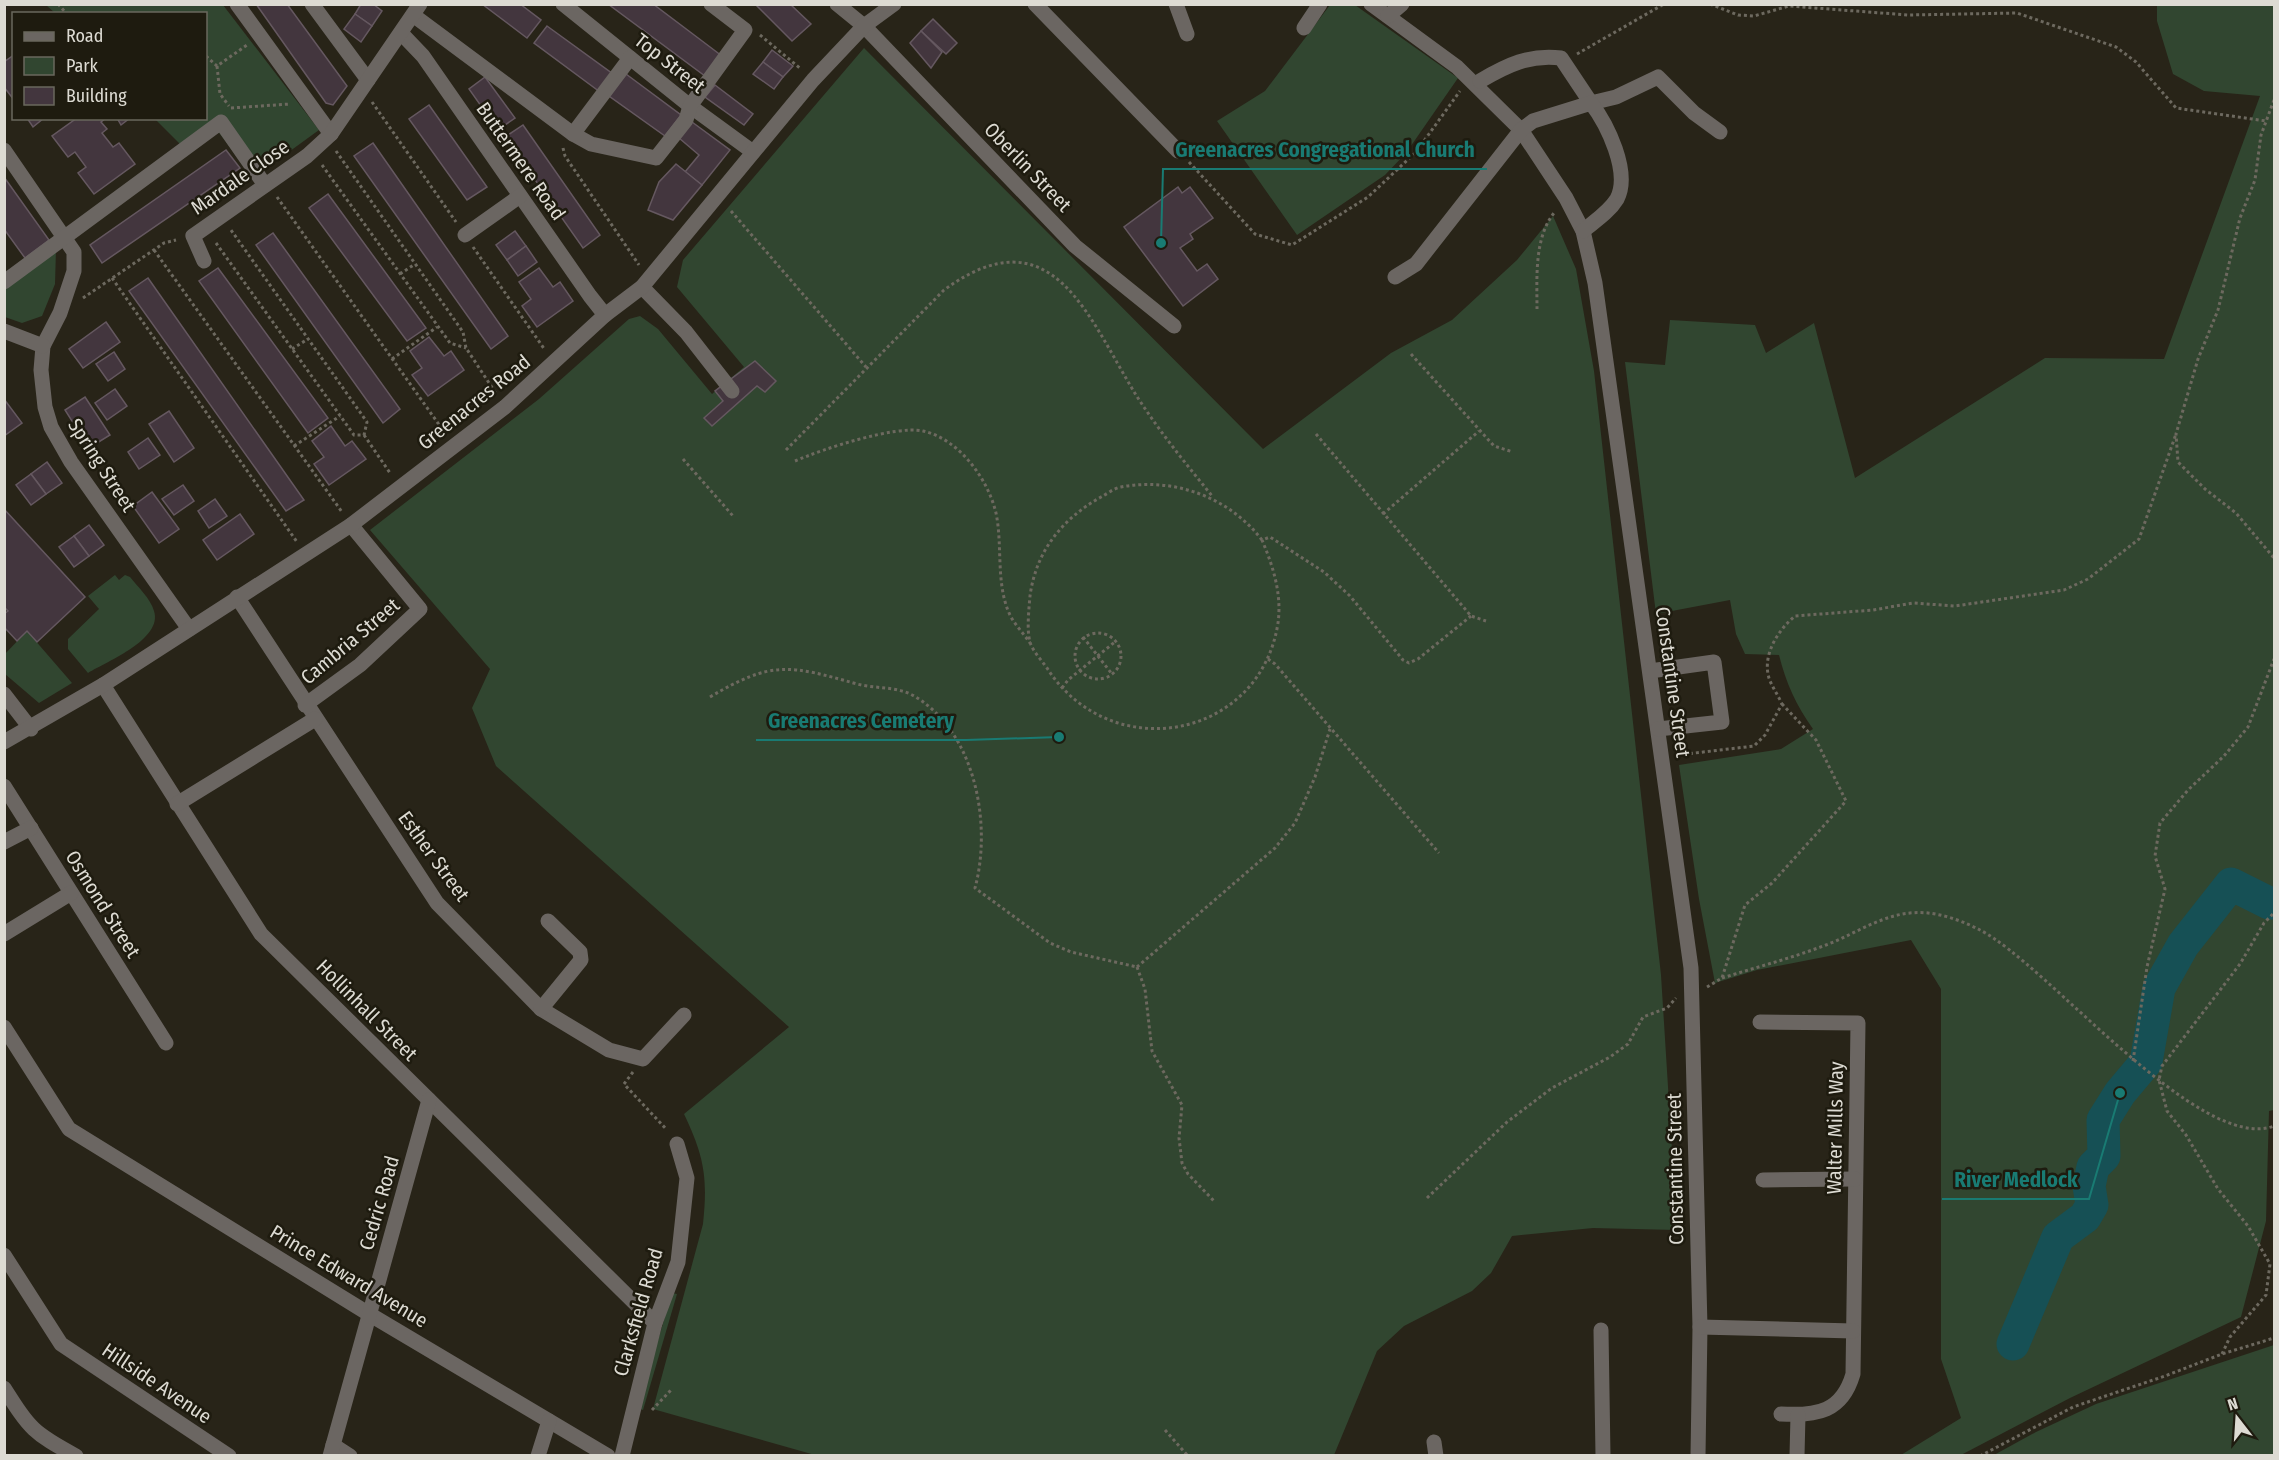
<svg xmlns="http://www.w3.org/2000/svg" width="2279" height="1460" viewBox="0 0 2279 1460" font-family="'Fira Sans Condensed',sans-serif">
<style>
.green{fill:#314630}
.lines{fill:none;stroke-linecap:round;stroke-linejoin:round}
.river{stroke:#165055;stroke-width:33}
.building{fill:#43363e;stroke:#655860;stroke-width:1.5}
.path{stroke:#6d695f;stroke-width:3;stroke-dasharray:3 3;stroke-linecap:butt}
.minor{stroke:#6b6662;stroke-width:15}
.labels{text-anchor:middle;dominant-baseline:central;stroke-width:5;stroke-linejoin:round;paint-order:stroke}
.street-label{font-size:20px;fill:#dddbd3;stroke:#1e1b0f}
.leader{fill:none;stroke:#197b73;stroke-width:2}
.callout-dot{fill:#197b73;stroke:#1e1b0f;stroke-width:2}
.callout-label{font-size:21px;text-anchor:middle;font-weight:bold;fill:#197b73;stroke:#1e1b0f;stroke-width:5;stroke-linejoin:round;paint-order:stroke}
</style>
<rect width="100%" height="100%" fill="#282418"/>
<g class="green">
<polygon points="46,5 223,5 319,130 253,178 217,130 188,152 155,119 206,118 206,14 55,13"/>
<polygon points="1330,5 1355,5 1458,78 1406,153 1385,175 1297,235 1217,121 1265,91"/>
<path d="M2157 5H2274V1110L2269 1111 2266 1221 2241 1317 2070 1398 1961 1455H1901L1961 1418 1941 1359V989L1911 940 1757 970 1715 983 1699 899 1679 765 1781 749 1813 729C1796 705 1786 683 1779 655L1745 654 1736 634 1730 600 1656 614 1625 362 1665 365 1670 320 1755 325 1766 353 1814 323 1855 478 2045 358 2164 359 2260 96 2204 91 2173 74 2157 21Z"/>
<path d="M864 48 1263 449 1391 353 1452 320 1517 260 1553 216 1576 269 1594 371 1661 975 1677 1230 1593 1228 1512 1236 1491 1273 1472 1291 1404 1326 1377 1351 1334 1455H815L653 1409 703 1224C708 1177 704 1156 684 1114L789 1027 496 766 472 708 490 669 370 530 539 399 629 319 640 316 658 329 712 394 744 367 677 287 683 260Z"/>
<polygon points="56,249 55,284 42,316 22,323 5,317 4,290"/>
<path d="M115 575 119 580 125 575 130 577C137 586 151 599 154 611 163 639 108 661 88 673L68 649V639L99 609 88 596Z"/>
<polygon points="27,631 72,683 39,703 5,674 4,655"/>
<polygon points="672,1293 677,1294 643,1410 638,1408"/>
<polygon points="2274,1345 2274,1455 1994,1455 2036,1432 2096,1404"/>
</g>
<g class="lines">
<polyline class="river" points="2013,1344 2058,1237 2085,1217 2092,1205 2089,1186 2093,1167 2104,1156 2103,1120 2120,1093 2146,1062 2159,988 2183,945 2231,884 2269,903 2274,903"/>
</g>
<g class="building">
<polygon points="256,4 287,4 347,86 333,105 326,103"/>
<polygon points="361,4 373,4 382,11 372,26 355,14"/>
<polygon points="482,4 520,4 541,20 527,38"/>
<polygon points="608,4 653,4 722,56 705,76"/>
<polygon points="755,4 790,4 811,24 792,41"/>
<polygon points="355,14 372,26 361,42 344,29"/>
<polygon points="933,19 957,43 946,54 921,31"/>
<polygon points="547,26 613,74 600,92 534,43"/>
<polygon points="921,31 942,52 931,68 910,43"/>
<polygon points="772,50 793,66 783,77 763,62"/>
<polygon points="14,55 14,100 4,87 4,62"/>
<polygon points="763,62 783,77 774,89 753,74"/>
<polygon points="626,74 681,115 665,136 609,96"/>
<polygon points="485,77 515,118 498,130 469,89"/>
<polygon points="715,85 753,114 744,125 705,97"/>
<polygon points="429,105 487,187 467,200 409,119"/>
<polygon points="27,118 44,118 33,127"/>
<polygon points="77,118 106,118 101,122 107,129 102,133 113,147 119,143 135,164 94,194 78,173 86,167 75,152 68,157 52,136"/>
<polygon points="117,118 130,118 121,125"/>
<polygon points="692,122 730,150 702,185 685,172 699,155 679,138"/>
<polygon points="523,125 600,235 583,248 505,137"/>
<polygon points="373,143 508,336 491,349 354,156"/>
<polygon points="226,150 240,168 102,263 90,245"/>
<polygon points="676,164 702,185 673,220 648,210 659,182"/>
<polygon points="4,177 49,240 25,258 4,229"/>
<polygon points="1178,187 1182,193 1190,187 1213,218 1190,234 1193,239 1180,248 1197,271 1207,264 1218,279 1183,306 1124,227"/>
<polygon points="328,194 426,328 407,341 309,208"/>
<polygon points="515,231 526,246 507,260 496,245"/>
<polygon points="273,233 400,409 383,423 256,245"/>
<polygon points="526,246 537,262 518,276 507,260"/>
<polygon points="218,268 328,418 308,433 199,281"/>
<polygon points="539,268 553,287 560,282 573,301 537,327 522,306 531,299 519,282"/>
<polygon points="148,278 304,500 286,511 129,291"/>
<polygon points="106,322 120,342 83,368 69,349"/>
<polygon points="429,337 444,356 451,351 464,370 428,396 412,375 422,368 410,351"/>
<polygon points="114,352 125,369 108,381 96,364"/>
<polygon points="755,361 776,381 765,392 757,386 712,426 704,418 723,401 715,391"/>
<polygon points="115,389 127,406 107,420 95,403"/>
<polygon points="85,397 110,435 89,448 65,410"/>
<polygon points="4,399 22,423 4,436"/>
<polygon points="169,411 194,448 174,462 149,424"/>
<polygon points="331,426 345,446 352,441 366,459 329,485 314,464 324,457 312,441"/>
<polygon points="148,438 160,455 139,469 128,452"/>
<polygon points="47,462 62,483 46,494 31,474"/>
<polygon points="31,474 46,494 31,505 16,485"/>
<polygon points="183,485 194,501 174,515 162,499"/>
<polygon points="152,492 179,529 159,543 133,506"/>
<polygon points="215,499 227,516 209,528 198,511"/>
<polygon points="4,509 85,597 37,642 27,631 17,641 4,627 4,614 8,611 4,607"/>
<polygon points="240,514 254,534 217,560 203,540"/>
<polygon points="89,525 104,545 89,556 74,536"/>
<polygon points="74,536 89,556 74,567 59,547"/>
</g>
<g class="lines">
<g class="path">
<polyline points="58,4 67,14"/>
<polyline points="1710,4 1738,15 1754,16 1789,6 1908,15 2017,13 2116,47 2136,62 2176,108 2266,121"/>
<polyline points="760,35 801,69"/>
<polyline points="1577,54 1664,4"/>
<polyline points="206,56 217,66 247,45"/>
<polyline points="217,66 220,94 229,106"/>
<polyline points="2274,100 2261,135 2255,180 2240,218 2218,310 2198,359 2176,434 2178,462 2205,489 2236,513 2274,558"/>
<polyline points="372,102 456,222"/>
<polyline points="231,108 290,104"/>
<polyline points="563,148 565,156 639,265"/>
<polyline points="336,151 463,332 466,348 497,395"/>
<polyline points="1189,162 1255,234 1292,245 1368,197 1416,152 1460,91"/>
<polyline points="322,165 450,343 466,348"/>
<polyline points="277,197 445,433"/>
<polyline points="731,211 866,367"/>
<polyline points="216,243 354,435 364,435 367,422 231,230"/>
<polyline points="473,247 545,350"/>
<polyline points="154,250 342,512"/>
<polyline points="400,274 415,264"/>
<polyline points="112,278 297,542"/>
<polyline points="83,298 164,243 176,240"/>
<path d="M1537 309C1537 278 1534 238 1554 213"/>
<polyline points="292,349 308,339"/>
<polyline points="1411,354 1494,446 1513,452"/>
<polyline points="392,359 437,327"/>
<polyline points="1316,434 1471,616 1486,621"/>
<polyline points="364,435 390,473"/>
<polyline points="294,446 340,416"/>
<path d="M786 450 944 290C1052 211 1088 317 1136 395 1159 431 1186 464 1213 497"/>
<polyline points="683,459 733,516"/>
<path d="M795 461C823 449 895 425 923 431 959 439 988 479 996 513 1003 546 995 586 1011 617 1016 626 1024 634 1030 643"/>
<polyline points="1383,514 1479,431"/>
<path d="M1262 540C1229 497 1174 477 1121 487 1114 488 1107 494 1101 497 1062 519 1036 551 1030 596 1029 609 1026 633 1031 645 1035 654 1044 663 1049 671 1113 766 1260 739 1278 623 1282 594 1273 566 1262 540L1270 537 1324 572 1350 596 1403 660 1409 663 1418 659 1471 616"/>
<circle cx="1098" cy="656" r="23"/>
<polyline points="1083,637 1112,674"/>
<polyline points="1268,659 1275,664 1439,853"/>
<polyline points="1062,688 1068,680 1116,641"/>
<path d="M710 697C772 660 790 665 857 684 876 689 897 686 914 696 976 732 992 825 975 888L1050 943 1071 952 1137 967"/>
<path d="M1678 755 1754 746 1765 735 1782 704C1778 695 1772 687 1769 678 1762 655 1778 630 1795 616L1873 610 1913 603 1955 606 2064 590 2088 579 2139 539 2176 434"/>
<polyline points="1137,967 1275,848 1295,823 1315,777 1330,729"/>
<polyline points="1137,967 1145,989 1152,1051 1182,1105 1179,1138 1182,1163 1188,1174 1214,1201"/>
<path d="M1722 978C1757 967 1792 958 1826 945 1860 932 1889 909 1928 913 1946 915 1965 922 1980 930 2048 965 2199 1154 2274 1126"/>
<polyline points="1707,987 1722,978 1745,905 1772,883 1846,801 1816,740 1782,704"/>
<polyline points="2133,1061 2147,967 2165,889 2155,856 2160,823 2188,790 2224,756 2248,727 2274,659"/>
<polyline points="633,1072 624,1084 667,1130"/>
<polyline points="1427,1198 1507,1122 1552,1088 1610,1057 1628,1044 1643,1017 1667,1008 1676,998"/>
<polyline points="2222,1354 2230,1337 2266,1295 2270,1264 2248,1226 2218,1189 2186,1135 2167,1111 2159,1080 2162,1066 2240,964 2264,923 2274,913"/>
<polyline points="652,1410 671,1390"/>
<polyline points="1165,1430 1188,1456"/>
<polyline points="1980,1456 2073,1407 2165,1376 2222,1354 2274,1338"/>
</g>
<g class="minor">
<polyline points="237,4 331,134"/>
<polyline points="312,4 368,80"/>
<polyline points="563,4 690,106 753,152"/>
<polyline points="837,4 864,26 1075,246 1174,326"/>
<polyline points="1035,4 1178,151"/>
<polyline points="1176,4 1187,34"/>
<polyline points="1371,4 1457,67 1521,130 1566,198 1583,231 1595,283 1691,968 1700,1327 1698,1456"/>
<polyline points="413,15 573,134 591,144 656,158 686,120 690,106 745,30 711,4"/>
<polyline points="1388,16 1402,4"/>
<polyline points="1304,28 1320,4"/>
<polyline points="401,33 423,56 590,296 605,315"/>
<path d="M1480 81C1507 65 1530 54 1561 58L1591 103 1616 97 1658 77 1694 113 1720 132"/>
<polyline points="573,134 630,58"/>
<polyline points="4,150 74,252 74,271 60,313 43,346 41,370 45,407 51,427 71,462 189,629"/>
<polyline points="465,235 520,196"/>
<polyline points="204,261 193,236 307,156 331,134 420,4"/>
<path d="M1395 277 1416 264 1521 130 1533 121 1591 103C1607 124 1631 172 1617 199 1609 212 1595 221 1583 231"/>
<polyline points="4,282 221,122 265,185"/>
<polyline points="642,287 686,332 732,391"/>
<polyline points="4,331 43,346"/>
<polyline points="237,597 437,903 541,1009 609,1050 643,1059 684,1015"/>
<polyline points="1650,671 1714,662 1722,722 1658,729"/>
<polyline points="103,685 261,934 655,1323"/>
<polyline points="4,694 31,729"/>
<polyline points="305,705 360,665 420,609 351,525"/>
<polyline points="4,742 103,685 351,525 505,407 605,315 642,287 813,80 864,26 894,4"/>
<polyline points="4,786 166,1043"/>
<polyline points="177,804 315,719"/>
<polyline points="4,842 31,828"/>
<polyline points="4,934 71,893"/>
<polyline points="541,1009 581,960 580,952 548,921"/>
<path d="M1760 1022 1858 1023 1853 1374C1842 1412 1817 1416 1781 1414"/>
<polyline points="4,1027 69,1129 369,1314 608,1456"/>
<polyline points="1763,1180 1855,1179"/>
<polyline points="4,1255 61,1344 229,1456"/>
<polyline points="1700,1327 1853,1331"/>
<polyline points="1601,1330 1603,1456"/>
<path d="M4 1388C30 1429 33 1433 76 1456"/>
<polyline points="1434,1442 1436,1456"/>
<polyline points="333,1445 350,1456"/>
<polyline points="330,1456 429,1100"/>
<polyline points="538,1456 549,1421"/>
<polyline points="622,1456 655,1323 678,1262 687,1178 677,1144"/>
<polyline points="1797,1456 1798,1415"/>
</g>
</g>
<g class="labels">
<g class="street-label">
<text transform="translate(670 63) rotate(38)">Top Street</text>
<text transform="translate(521 161) rotate(55)">Buttermere Road</text>
<text transform="translate(1028 167) rotate(46)">Oberlin Street</text>
<text transform="translate(240 177) rotate(-35)">Mardale Close</text>
<text transform="translate(474 402) rotate(-39)">Greenacres Road</text>
<text transform="translate(102 465) rotate(57)">Spring Street</text>
<text transform="translate(350 641) rotate(-40)">Cambria Street</text>
<text transform="translate(1673 682) rotate(82)">Constantine Street</text>
<text transform="translate(434 856) rotate(54)">Esther Street</text>
<text transform="translate(103 904) rotate(58)">Osmond Street</text>
<text transform="translate(367 1010) rotate(45)">Hollinhall Street</text>
<text transform="translate(1835 1128) rotate(-89)">Walter Mills Way</text>
<text transform="translate(1675 1169) rotate(-91)">Constantine Street</text>
<text transform="translate(379 1203) rotate(-74)">Cedric Road</text>
<text transform="translate(349 1276) rotate(31)">Prince Edward Avenue</text>
<text transform="translate(638 1312) rotate(-74)">Clarksfield Road</text>
<text transform="translate(157 1383) rotate(34)">Hillside Avenue</text>
</g>
</g>
<path class="leader" d="M1161 243L1163 169H1487M1059 737L966 740H756M2120 1093L2089 1199H1942"/>
<g class="callout-dot">
<circle cx="1161" cy="243" r="6"/>
<circle cx="1059" cy="737" r="6"/>
<circle cx="2120" cy="1093" r="6"/>
</g>
<g class="callout-label">
<text x="1325" y="157">Greenacres Congregational Church</text>
<text x="861" y="728">Greenacres Cemetery</text>
<text x="2016" y="1187">River Medlock</text>
</g>
<rect width="2279" height="1460" fill="none" stroke="#dddbd3" stroke-width="12"/>
<rect x="12" y="12" width="195" height="108" fill="#1e1b0f" stroke="#6a685d" stroke-width="1.5"/>
<rect x="24" y="32" width="30" height="9" fill="#6b6662" stroke="#6a685d" stroke-width="1.5"/>
<text x="66" y="42" font-size="18" fill="#dddbd3">Road</text>
<rect x="24" y="57" width="30" height="18" fill="#314630" stroke="#6a685d" stroke-width="1.5"/>
<text x="66" y="72" font-size="18" fill="#dddbd3">Park</text>
<rect x="24" y="87" width="30" height="18" fill="#43363e" stroke="#6a685d" stroke-width="1.5"/>
<text x="66" y="102" font-size="18" fill="#dddbd3">Building</text>
<g transform="translate(2237 1418) rotate(343)" stroke="#1e1b0f" stroke-width="4.5" paint-order="stroke">
<path d="M0-4.5L10 22L0 15L-10 22Z" fill="#dddbd3"/>
<text y="-9" font-size="16" font-weight="bold" text-anchor="middle" fill="#dddbd3">N</text>
</g>
</svg>
